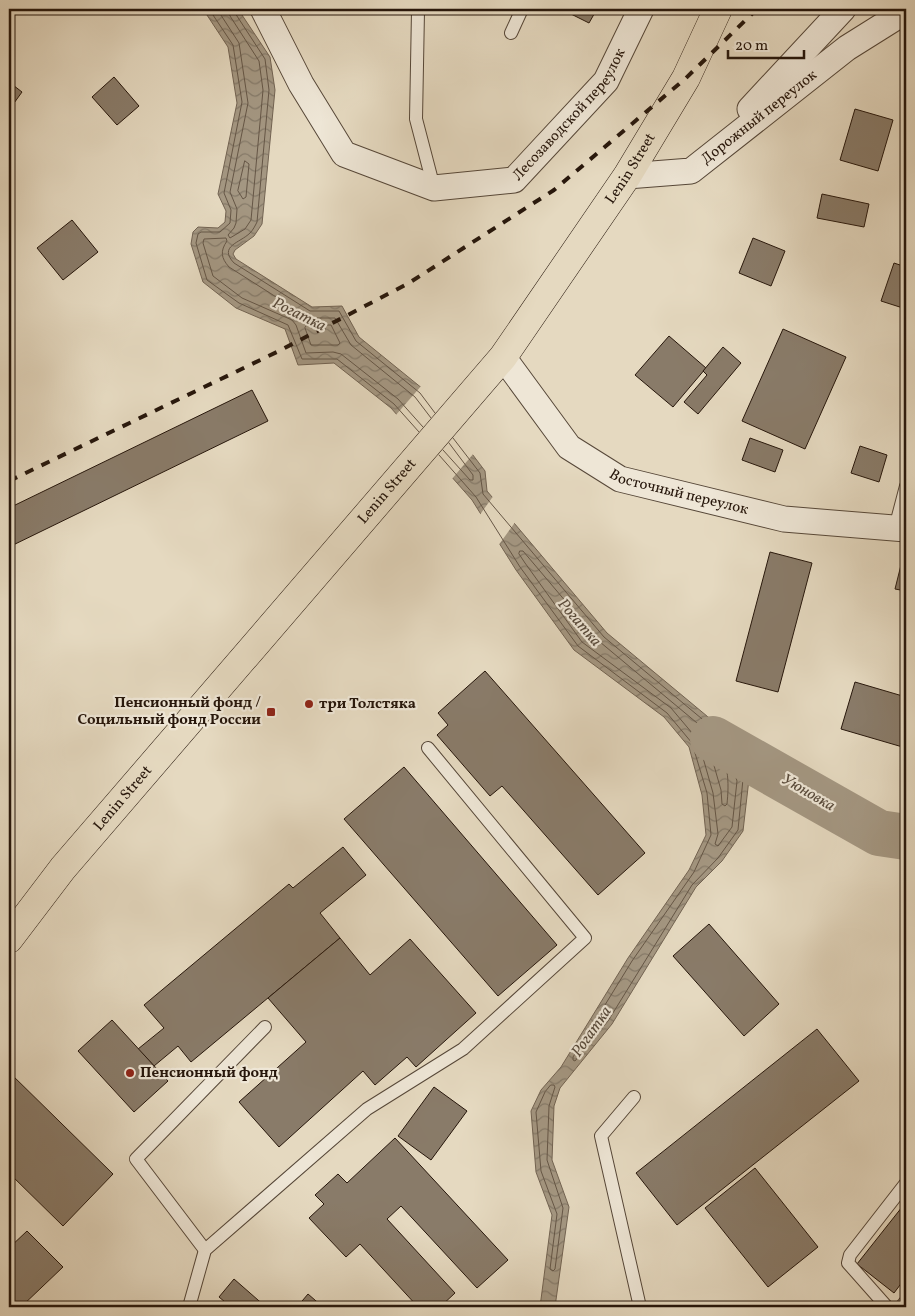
<svg xmlns="http://www.w3.org/2000/svg" width="915" height="1316" viewBox="0 0 915 1316" font-family="Vollkorn,serif">
<style>
.water{fill:url(#water-waves);stroke:#726352}
.pier{fill:#e5d9c0}
.lines{fill:none;stroke-linecap:round;stroke-linejoin:round}
.shore{stroke:#655646;stroke-width:1}
.river{stroke:#a49782;stroke-width:46}
.building{fill:#897b69;stroke:#26160b}
.lane-casing{stroke:#564738;stroke-width:14}
.street-casing{stroke:#564738;stroke-width:27}
.primary-casing{stroke:#26160b;stroke-width:29}
.lane{stroke:#eee6d6;stroke-width:12}
.street{stroke:#eee6d6;stroke-width:25}
.primary{stroke:#e5d9c0;stroke-width:28}
.rail{stroke:#26160b;stroke-width:4;stroke-dasharray:9 9;stroke-linecap:butt}
.poi-dot{fill:#8f2418;stroke:#eee6d6;stroke-width:2}
.labels{text-anchor:middle;dominant-baseline:central;stroke-width:4.5;stroke-linejoin:round;paint-order:stroke}
.street-label{font-size:15px;fill:#26160b;stroke:#eee6d6}
.poi-label{font-size:15px;font-weight:bold;fill:#26160b;stroke:#eee6d6;text-anchor:start}
.water-label{font-size:16px;font-style:italic;fill:#584a3b;stroke:#eee6d6}
</style>
<defs>
<pattern id="water-waves" width="16" height="10" patternUnits="userSpaceOnUse" patternTransform="scale(1.25)"><rect width="16" height="10" fill="#a49782"/><path d="M0 5q4-4 8 0t8 0" fill="none" stroke="#857a69"/></pattern>
</defs>
<rect width="100%" height="100%" fill="#e5d9c0"/>
<filter id="stains"><feTurbulence type="fractalNoise" baseFrequency=".004" numOctaves="4"/><feColorMatrix values="0 0 0 0 .2 0 0 0 0 .09 0 0 0 0 .02 0 0 0 .5 -.17"/></filter>
<radialGradient id="worn" r=".72"><stop offset=".6" stop-color="#630" stop-opacity="0"/><stop offset="1" stop-color="#630" stop-opacity=".3"/></radialGradient>
<polygon class="water" points="203,9 238,9 270,57 275,90 262,224 254,236 235,250 233,254 236,259 312,307 342,306 359,337 423,389 485,471 487,491 607,633 737,741 749,779 743,831 722,861 696,887 612,1024 560,1088 554,1106 552,1160 569,1207 555,1307 540,1307 552,1215 536,1172 531,1111 541,1090 561,1067 628,958 689,870 706,835 702,795 689,747 664,717 574,650 516,570 472,500 391,408 334,363 298,365 285,329 236,308 203,282 191,244 193,232 198,227 218,228 225,222 226,211 218,194 237,103 228,47"/>
<g class="pier">
<polygon points="422,385 474,453 451,480 395,416"/>
<polygon points="494,495 516,521 498,546 479,516"/>
</g>
<g class="lines">
<g class="shore">
<polyline points="209,9 233,45 242,102 224,193 231,210 230,223 220,232 201,232 198,234 196,243 207,280 239,303 288,325 302,359 337,359 394,404 419,432"/>
<polyline points="217,9 239,43 248,103 230,192 237,209 236,223 234,228 228,235 230,238 245,229 251,220 263,90 259,61 230,16 228,9"/>
<path d="M235 9V13L265 59 269 90 257 222C255 226 253 230 250 233 240 243 218 246 234 263L310 311H339L356 341 420 393 435 413"/>
<polygon points="245,161 249,164 246,197 243,199 238,191"/>
<polygon points="307,325 331,325 340,343 338,345 311,345 305,328"/>
<path d="M423 427 398 399 341 354 333 352 306 353 296 325 292 320 242 298 213 276 203 243 204 239 226 238 227 241C220 251 221 258 229 267L306 316 313 318H335L351 345 415 397 431 418"/>
<polyline points="443,450 470,480 473,480 473,475 449,443"/>
<polyline points="439,455 476,497 520,567 578,646 667,713 692,743 707,793 711,835 694,872 632,961 573,1057 573,1060 575,1061 608,1021 692,885 718,858 738,830 743,779 732,744 604,637 483,494 480,473 453,438"/>
<polygon points="520,551 523,551 600,642 727,748 737,781 732,827 718,846 715,844 718,834 713,793 698,740 671,708 582,642 525,563 519,554"/>
<path d="M711 745C730 756 729 784 727 804L725 806 722 804 721 790 709 748Z"/>
<polygon points="551,1085 554,1085 555,1087 549,1106 547,1160 563,1208 555,1269 553,1271 550,1269 557,1214 541,1171 536,1112 545,1092"/>
</g>
<polyline class="river" points="713,739 879,833 906,837"/>
</g>
<g class="building">
<polygon points="561,9 597,9 589,23"/>
<polygon points="114,77 139,106 117,125 92,97"/>
<polygon points="9,82 22,92 9,110"/>
<polygon points="855,109 893,120 878,171 840,160"/>
<polygon points="822,194 869,204 864,227 817,218"/>
<polygon points="72,220 98,252 63,280 37,248"/>
<polygon points="753,238 785,251 771,286 739,273"/>
<polygon points="894,263 906,267 906,309 881,301"/>
<polygon points="783,329 846,357 805,449 742,421"/>
<polygon points="669,336 706,368 673,407 635,375"/>
<polygon points="723,347 741,363 698,414 684,402 707,375 703,371"/>
<polygon points="252,390 268,421 9,547 9,508"/>
<polygon points="750,438 783,450 775,472 742,460"/>
<polygon points="860,446 887,455 879,482 851,473"/>
<polygon points="770,552 812,563 778,692 736,681"/>
<polygon points="904,553 906,553 906,591 895,589"/>
<polygon points="485,671 645,853 598,895 502,786 490,796 437,735 448,725 438,713"/>
<polygon points="855,682 906,697 906,748 841,729"/>
<polygon points="404,767 557,945 498,996 344,819"/>
<polygon points="343,847 366,875 320,913 340,938 191,1062 178,1046 154,1066 138,1049 164,1028 144,1005 289,884 293,888"/>
<polygon points="709,924 779,1004 744,1036 673,956"/>
<polygon points="340,938 370,975 410,939 476,1013 416,1067 407,1057 375,1085 363,1071 279,1147 239,1102 306,1042 268,998"/>
<polygon points="112,1020 168,1081 134,1112 78,1051"/>
<polygon points="817,1029 859,1081 677,1225 636,1173"/>
<polygon points="9,1072 113,1174 63,1226 9,1173"/>
<polygon points="434,1087 467,1111 431,1160 398,1136"/>
<polygon points="395,1138 508,1260 477,1288 401,1206 387,1219 455,1293 440,1307 418,1307 360,1244 346,1257 309,1218 324,1204 315,1195 338,1174 347,1183"/>
<polygon points="755,1168 818,1247 768,1287 705,1208"/>
<polygon points="906,1202 906,1277 894,1293 857,1264"/>
<polygon points="27,1231 63,1267 21,1307 13,1307 9,1303 9,1248"/>
<polygon points="234,1279 266,1307 231,1307 219,1297"/>
<polygon points="308,1294 323,1307 297,1307"/>
</g>
<g class="lines">
<g class="lane-casing">
<g id="lane">
<polyline points="418,11 416,119 434,188"/>
<polyline points="511,33 522,9"/>
<polyline points="895,528 906,486"/>
<polyline points="634,1097 601,1136 640,1307"/>
<polyline points="205,1250 136,1159 265,1027"/>
<polyline points="189,1307 205,1250 367,1109 463,1049 585,938 428,748"/>
<polyline points="887,1307 848,1263 850,1255 906,1183"/>
<polyline points="901,1307 906,1301"/>
</g>
</g>
<g class="street-casing">
<g id="street">
<path id="s1" d="M263 9 301 84 344 154 434 188 514 180 606 81 641 9"/>
<polyline points="750,109 843,9"/>
<path id="s2" d="M627 176 691 171 847 48 906 11"/>
<path id="s3" d="M503 357 569 447 620 479 784 519 906 529"/>
</g>
</g>
<g class="primary-casing">
<g id="primary">
<path id="s4" d="M9 939 63 868 503 357 627 176 686 78 718 9"/>
</g>
</g>
<use href="#lane" class="lane"/>
<use href="#street" class="street"/>
<use href="#primary" class="primary"/>
<polyline class="rail" points="9,481 279,351 409,283 554,190 686,78 757,9"/>
</g>
<g class="poi-dot">
<circle cx="309" cy="704" r="5"/>
<rect x="266" y="707" width="10" height="10" rx="2.5"/>
<circle cx="130" cy="1073" r="5"/>
</g>
<g class="labels">
<g class="street-label">
<text stroke="none"><textPath href="#s1" startOffset="429">Лесозаводской переулок</textPath></text>
<text stroke="none"><textPath href="#s2" startOffset="151">Дорожный переулок</textPath></text>
<text stroke="none"><textPath href="#s4" startOffset="991">Lenin Street</textPath></text>
<text stroke="none"><textPath href="#s3" startOffset="232">Восточный переулок</textPath></text>
<text stroke="none"><textPath href="#s4" startOffset="586">Lenin Street</textPath></text>
<text stroke="none"><textPath href="#s4" startOffset="181">Lenin Street</textPath></text>
</g>
<g class="poi-label">
<text x="261" y="703" text-anchor="end">Пенсионный фонд /<tspan x="261" dy="17">Социльный фонд России</tspan></text>
<text x="319" y="704">три Толстяка</text>
<text x="140" y="1073">Пенсионный фонд</text>
</g>
<g class="water-label">
<text transform="translate(299 315) rotate(26)">Рогатка</text>
<text transform="translate(579 623) rotate(49)">Рогатка</text>
<text transform="translate(808 793) rotate(30)">Уюновка</text>
<text transform="translate(592 1032) rotate(-55)">Рогатка</text>
</g>
</g>
<rect width="915" height="1316" fill="none" stroke="#e5d9c0" stroke-width="30"/>
<rect x="10" y="10" width="895" height="1296" fill="none" stroke="#26160b" stroke-width="2.5"/>
<rect x="15" y="15" width="885" height="1286" fill="none" stroke="#26160b"/>
<path d="M728 50v8h76v-8" fill="none" stroke="#26160b" stroke-width="2.5"/>
<text x="735" y="50" font-size="15" fill="#26160b" stroke="#eee6d6" stroke-width="4" paint-order="stroke">20 m</text>
<rect width="100%" height="100%" filter="url(#stains)"/>
<rect width="100%" height="100%" fill="url(#worn)"/>
</svg>
